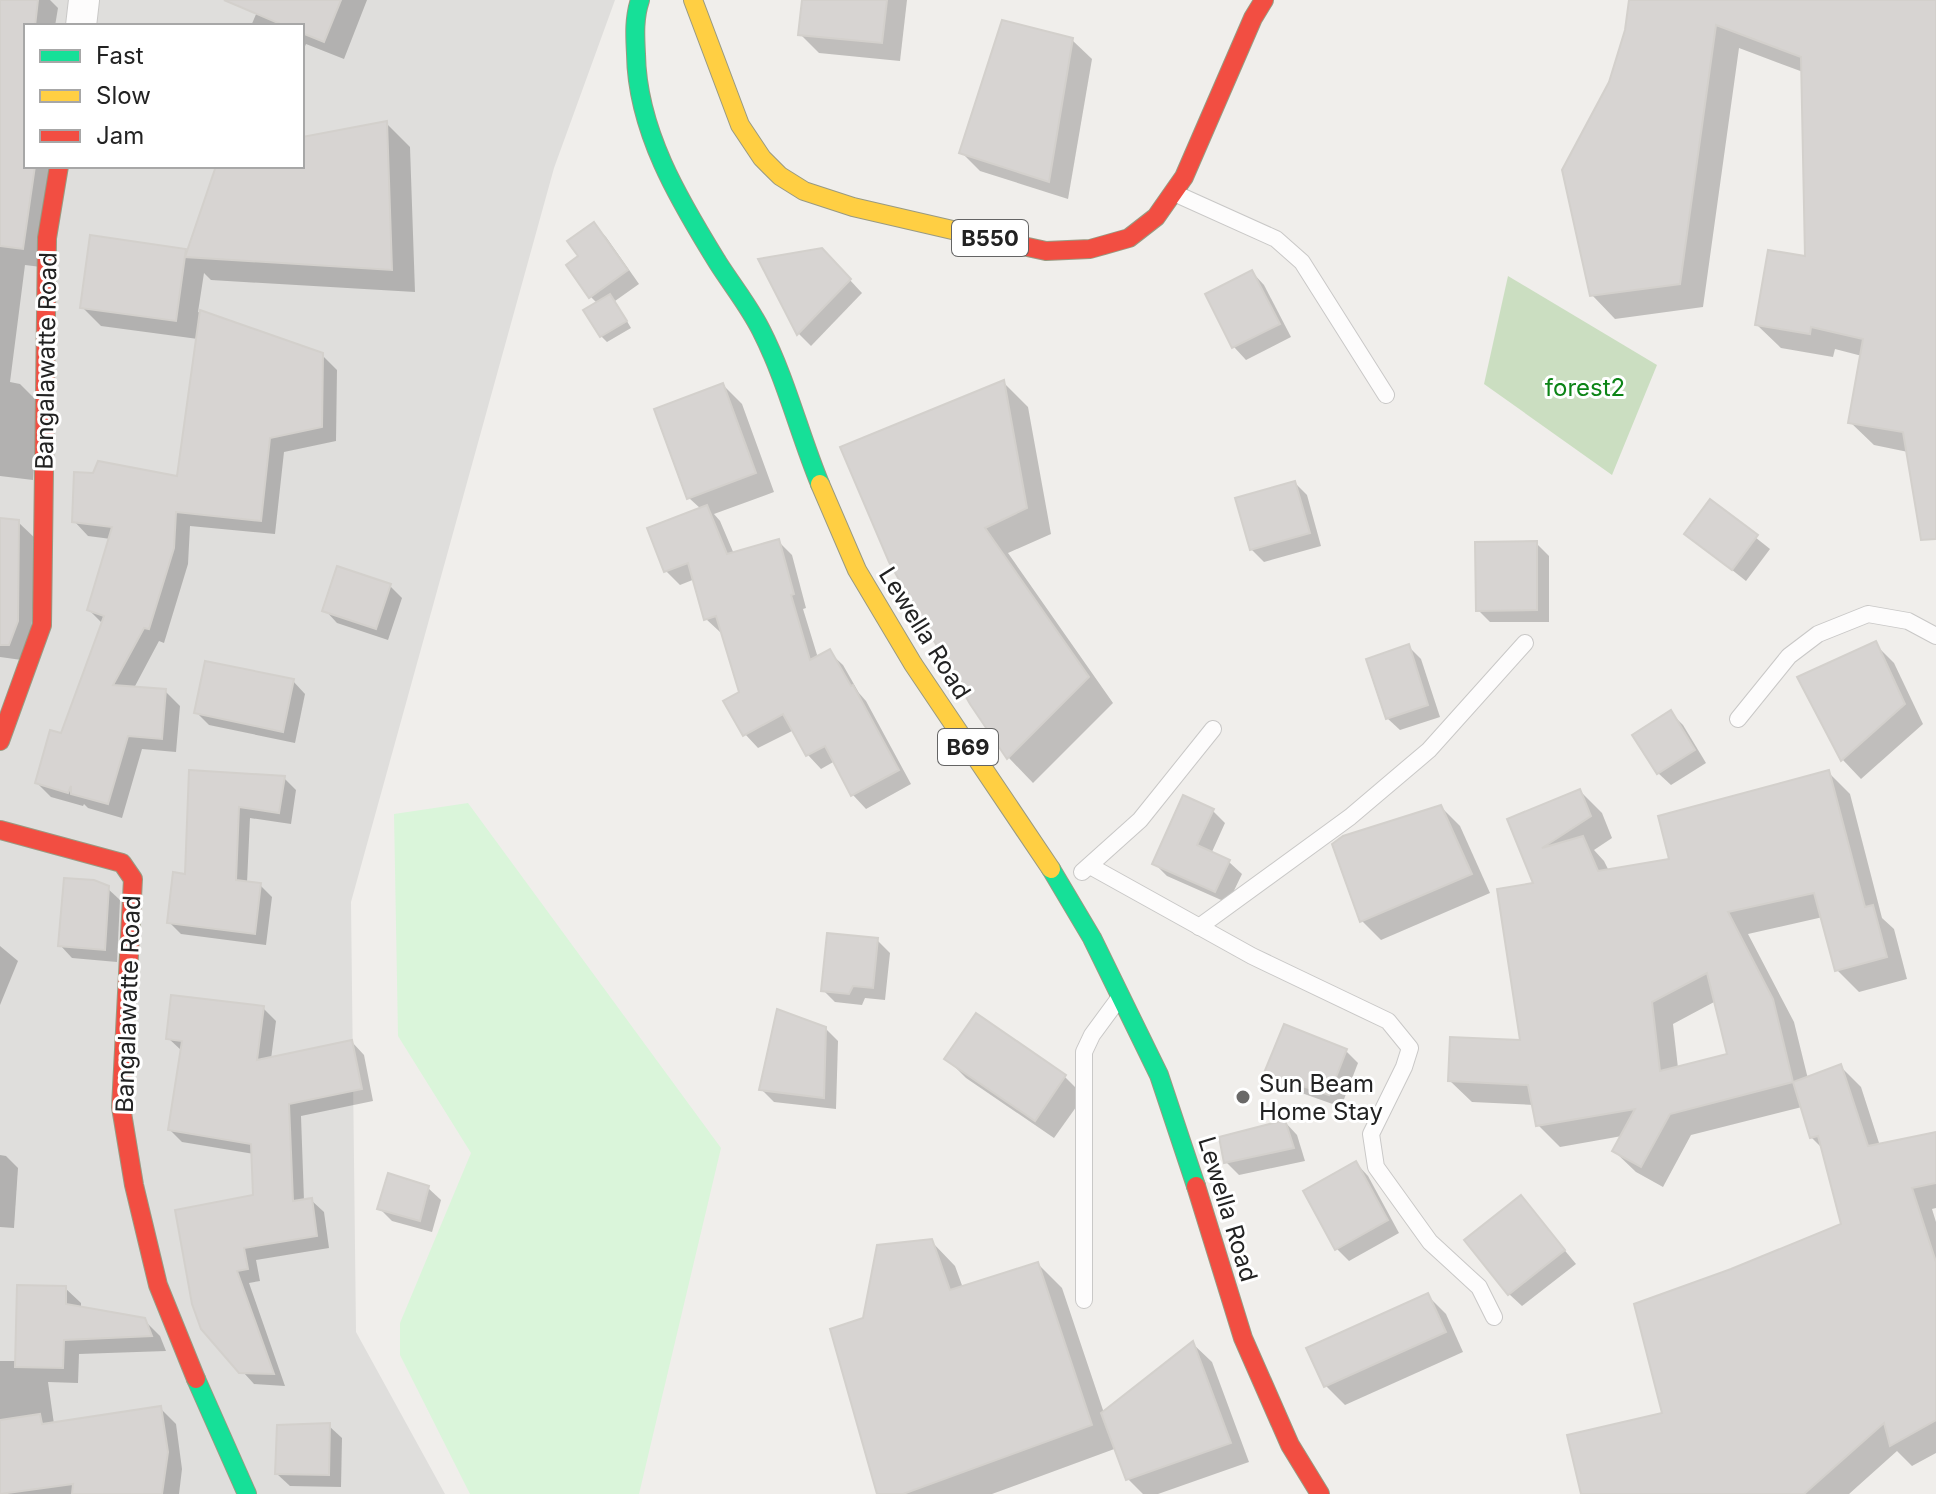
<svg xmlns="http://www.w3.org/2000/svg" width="1936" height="1494" viewBox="0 0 1936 1494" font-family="Inter,sans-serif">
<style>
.residential{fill:#dfdedc;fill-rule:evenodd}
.forest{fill:#cbdec1}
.park{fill:#daf5da}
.shadow{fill:#0003;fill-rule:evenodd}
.building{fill:#d7d4d2;stroke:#d3d0cc;stroke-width:2;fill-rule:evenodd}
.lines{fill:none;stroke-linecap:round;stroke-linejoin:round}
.lane-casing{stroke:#c9c8c7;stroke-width:18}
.street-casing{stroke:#c9c8c7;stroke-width:32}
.fast-casing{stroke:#999a82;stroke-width:20}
.slow-casing{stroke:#999a82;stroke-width:20}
.jam-casing{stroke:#999a82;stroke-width:20}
.lane{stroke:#fdfcfc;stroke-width:16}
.street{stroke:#fdfcfc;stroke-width:30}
.fast{stroke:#16e098;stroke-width:18}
.slow{stroke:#ffcf43;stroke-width:18}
.jam{stroke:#f24e42;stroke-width:18}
.poi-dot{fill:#6a6968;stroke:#fff;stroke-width:3}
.labels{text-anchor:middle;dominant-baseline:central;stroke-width:6;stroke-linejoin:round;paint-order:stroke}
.shield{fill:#fff;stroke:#646464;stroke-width:2}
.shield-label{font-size:22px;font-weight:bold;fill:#222}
.street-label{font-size:24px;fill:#222;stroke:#fff}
.park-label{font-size:24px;fill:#0c8416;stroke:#fff}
.poi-label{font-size:24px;fill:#222;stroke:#fff;text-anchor:start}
</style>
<rect width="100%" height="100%" fill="#f0eeeb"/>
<path class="residential" d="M0 0H615L554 168 351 902 356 1332 445 1494H0ZM26 26H302V166H26Z"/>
<polygon class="forest" points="1508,276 1657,365 1612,475 1484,384"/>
<polygon class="park" points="468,803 721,1148 639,1494 470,1494 400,1355 400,1323 471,1153 398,1036 394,814"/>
<g class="shadow">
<polygon points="0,0 50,0 58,8 55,26 26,26 26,166 60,166 41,267 25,265 10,382 20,384 39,403 33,480 0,476"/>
<polygon points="262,0 367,0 344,59 306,44 302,53 302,26 251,26"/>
<polygon points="804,0 907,0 900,61 819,53 800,34"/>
<polygon points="1631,0 1936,0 1936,526 1908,452 1874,445 1850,422 1862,356 1835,349 1833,357 1781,348 1757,325 1807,259 1803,72 1739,48 1703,307 1615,319 1592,295 1611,83 1627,31"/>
<polygon points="1072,40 1092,59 1068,199 980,171 961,152"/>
<polygon points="386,123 410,147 415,292 211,280 204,273 198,312 322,355 337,370 336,441 284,452 275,534 190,526 188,564 164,643 159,641 134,688 165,691 180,706 176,752 142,749 122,818 88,808 84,804 83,806 51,797 37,783 62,735 103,624 89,610 111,539 88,536 74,521 179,478 198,339 101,326 82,307 185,251 188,254 218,166 302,166 302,139"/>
<polygon points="594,225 606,237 639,284 615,301 631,328 607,342 601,336 598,304 591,297 581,256"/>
<polygon points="761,261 834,263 862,293 811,346 799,334"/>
<polygon points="1252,272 1264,285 1291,337 1246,360 1234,347 1207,295"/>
<polygon points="1003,382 1028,407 1051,534 1008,553 1113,703 1033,783 1009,758 972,703 891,561"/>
<polygon points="723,385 742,404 774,492 714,514 720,521 734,554 778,541 792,555 806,608 803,609 818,658 829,652 843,665 859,693 866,701 911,784 866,809 853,795 835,761 821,769 808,755 794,730 758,748 745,734 741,693 723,632 720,632 706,619 695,579 680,585 666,571 650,529 701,509 689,498"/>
<polygon points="1295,483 1307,495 1321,546 1264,562 1251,549"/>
<polygon points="1711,502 1770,549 1746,581 1687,534"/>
<polygon points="0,520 18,522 38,541 29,661 0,657"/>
<polygon points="1536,543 1549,556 1549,622 1490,622 1478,610"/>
<polygon points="390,586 402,598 388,640 337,623 325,610"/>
<polygon points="1875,644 1894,663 1923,724 1861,779 1843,760 1800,678"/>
<polygon points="1409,647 1421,659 1440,717 1400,730 1387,718"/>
<polygon points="293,681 305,694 295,743 209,725 196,712"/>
<polygon points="1670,712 1683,725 1706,763 1671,785 1658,773"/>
<path d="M1828 772 1850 794 1882 918 1894 929 1907 979 1859 992 1837 970 1823 917 1748 934 1794 1022 1808 1079 1840 1066 1861 1087 1880 1146 1936 1134V1208L1932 1209 1936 1222V1453L1912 1466 1897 1451 1849 1494H1583L1665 1414 1732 1271 1843 1225 1823 1149 1811 1137 1802 1107 1691 1135 1663 1187 1636 1172 1614 1151 1622 1136 1560 1147 1538 1125 1534 1105 1472 1102 1450 1081 1522 1042 1536 884 1510 820 1580 791 1602 813 1612 838 1594 850 1604 861 1609 871 1672 860ZM1716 1001 1729 1056 1678 1068 1673 1024Z"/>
<polygon points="191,773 284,778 296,790 291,824 250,818 247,883 260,885 272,897 266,945 181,934 169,922 187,876"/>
<polygon points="1441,807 1460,826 1490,893 1381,940 1362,921"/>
<polygon points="1213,811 1225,823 1211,854 1229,862 1242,874 1228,903 1167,876 1154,863"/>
<polygon points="107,888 120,900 117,962 72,958 60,945"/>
<polygon points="877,940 890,953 885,1000 865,998 862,1005 835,1002 823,990"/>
<polygon points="0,946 18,961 0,1005"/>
<polygon points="263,1008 276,1021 271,1059 352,1042 364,1055 373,1101 301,1116 304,1201 311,1200 324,1212 329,1248 256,1260 260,1281 249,1283 285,1386 254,1384 203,1328 255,1196 254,1154 182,1142 170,1130 182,1051 168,1038"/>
<polygon points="976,1016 1065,1077 1084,1096 1054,1138 966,1078 947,1059"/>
<polygon points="825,1028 838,1041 836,1109 774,1102 761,1089"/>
<polygon points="1346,1051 1358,1063 1341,1107 1279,1085 1266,1073"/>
<polygon points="1285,1122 1297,1135 1305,1161 1239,1175 1226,1162"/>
<polygon points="0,1155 6,1156 18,1168 14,1228 0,1227"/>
<polygon points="1356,1163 1368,1176 1399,1233 1349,1261 1337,1249"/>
<polygon points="428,1188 441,1200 432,1232 392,1221 380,1209"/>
<polygon points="1521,1197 1576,1264 1522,1306 1509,1294"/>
<polygon points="931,1241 955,1266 963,1288 1038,1264 1062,1288 1104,1413 1193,1344 1212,1362 1249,1462 1158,1494 1143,1494 1128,1479 1117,1448 992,1494 879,1494 865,1320"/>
<polygon points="65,1288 81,1303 81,1308 144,1320 160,1336 166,1351 79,1354 78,1383 48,1382 54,1424 160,1408 176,1424 182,1469 179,1494 0,1494 0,1361 17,1361"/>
<polygon points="1427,1295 1446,1314 1463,1352 1345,1405 1326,1386"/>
<polygon points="329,1426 342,1438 341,1487 290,1486 277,1474"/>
</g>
<g class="building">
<polygon points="0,0 38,0 35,26 26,26 26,166 35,166 23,249 0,246"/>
<polygon points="224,0 341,0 324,42 302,33 302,26 285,26"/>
<polygon points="802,0 887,0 882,43 798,35"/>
<polygon points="1629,0 1936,0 1936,539 1921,540 1903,432 1848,423 1863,339 1811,327 1810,334 1755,325 1768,250 1805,256 1801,57 1716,25 1680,284 1590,296 1562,170 1609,82 1625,30"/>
<polygon points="1002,20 1073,38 1049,182 959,153"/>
<polygon points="387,121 392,270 185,257 216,166 302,166 302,137"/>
<polygon points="594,222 628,270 589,298 566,265 578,256 567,241"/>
<polygon points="90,235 186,249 176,321 80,308"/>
<polygon points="822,248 851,279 797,335 758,259"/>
<polygon points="1252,270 1280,324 1232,348 1205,294"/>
<polygon points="610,294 627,321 600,337 583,310"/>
<polygon points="200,310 323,353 322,427 270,438 261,521 176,512 174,548 149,629 144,628 113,685 166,689 162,739 128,736 108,804 71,794 71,786 68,793 35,783 50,730 61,733 104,616 87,610 112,527 72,522 74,472 93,473 98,461 177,476"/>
<polygon points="1004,380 1027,508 985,528 1089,677 1007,759 970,704 889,562 840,447"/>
<polygon points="723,383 756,473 687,499 654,409"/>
<polygon points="1295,481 1310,533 1250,550 1235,498"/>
<polygon points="1710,499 1758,535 1732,570 1684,534"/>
<polygon points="707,505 727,554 779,539 794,594 791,595 810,660 830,649 851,686 853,685 899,770 851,796 825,746 806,756 783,714 743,736 723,701 739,692 716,616 704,620 688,563 664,572 647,528"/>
<polygon points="0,518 19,520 18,621 9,645 0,645"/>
<polygon points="1537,541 1537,610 1476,611 1475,542"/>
<polygon points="337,566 391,584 376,629 322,611"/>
<polygon points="1876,641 1905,704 1841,761 1797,677"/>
<polygon points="1409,644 1428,705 1386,719 1366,659"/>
<polygon points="205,661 294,679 283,732 194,713"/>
<polygon points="1671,710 1695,750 1657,774 1632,735"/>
<polygon points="189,770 285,776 279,813 239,807 236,880 261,883 255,934 167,923 173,872 185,874"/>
<path d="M1829 770 1865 907 1873 905 1887 957 1835 971 1814 893 1728 912 1773 999 1793 1082 1670 1114 1641 1167 1612 1151 1635 1109 1536 1126 1528 1085 1448 1081 1450 1037 1520 1040 1497 889 1533 883 1507 819 1580 789 1591 816 1542 848 1583 836 1598 871 1669 859 1658 816ZM1707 973 1727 1054 1660 1071 1652 1002Z"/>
<polygon points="1183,795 1214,809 1197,845 1230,860 1215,892 1152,864"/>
<polygon points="1441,805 1472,874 1360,922 1332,844 1343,836"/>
<polygon points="64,878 94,880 109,886 105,950 58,946"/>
<polygon points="827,933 878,938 873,988 853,986 849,994 821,991"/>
<polygon points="171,995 264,1006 257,1060 352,1040 362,1089 289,1104 293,1201 312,1198 317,1236 244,1248 248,1269 237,1271 274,1374 239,1373 201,1329 192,1304 175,1210 253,1195 251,1144 168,1130 182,1041 166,1039"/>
<polygon points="777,1009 826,1027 824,1098 759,1090"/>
<polygon points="976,1013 1066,1075 1035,1121 944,1059"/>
<polygon points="1284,1024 1347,1049 1329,1095 1264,1073"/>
<polygon points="1841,1064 1868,1146 1936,1132 1936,1183 1912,1188 1936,1262 1936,1420 1890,1446 1884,1423 1804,1494 1581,1494 1567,1435 1662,1413 1634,1304 1731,1269 1841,1224 1818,1136 1810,1138 1793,1082"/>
<polygon points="1285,1120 1294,1148 1224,1163 1219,1137"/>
<polygon points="1356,1161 1388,1220 1335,1250 1303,1191"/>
<polygon points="388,1173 429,1186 420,1221 377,1209"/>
<polygon points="1521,1195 1565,1250 1508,1295 1464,1240"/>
<polygon points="932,1239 950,1290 1038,1262 1092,1425 903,1494 877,1494 830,1329 863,1318 877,1245"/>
<polygon points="17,1285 66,1286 66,1304 145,1318 152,1336 64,1340 63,1368 15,1367"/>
<polygon points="1428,1293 1446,1332 1324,1387 1306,1348"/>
<polygon points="1193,1341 1231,1443 1126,1480 1101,1413"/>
<polygon points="161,1406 168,1452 162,1494 72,1494 73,1484 0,1494 0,1420 40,1414 42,1424"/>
<polygon points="330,1423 329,1475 275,1474 277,1425"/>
</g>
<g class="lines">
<g class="lane-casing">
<g id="lane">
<polyline points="1174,193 1276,239 1302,262 1386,395"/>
<polyline points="1738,719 1789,656 1818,634 1868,614 1908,621 1936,636"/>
<polyline points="1090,866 1252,956 1388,1021 1410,1048 1404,1067 1371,1134 1376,1167 1430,1242 1479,1287 1494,1317"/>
<polyline points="1082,872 1140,820 1213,729"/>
<polyline points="1199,927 1350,817 1429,750 1525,643"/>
<polyline points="1084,1300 1084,1052 1092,1035 1117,1001"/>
</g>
</g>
<g class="street-casing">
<polyline id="street" points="81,26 84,0"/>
</g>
<g class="fast-casing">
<g id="fast">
<path d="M640 0C634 18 635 35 636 54 637 130 679 200 718 263 732 285 749 306 761 330 786 379 799 433 820 484"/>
<polyline points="1051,869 1092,938 1159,1075 1196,1186"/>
<polyline points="196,1379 247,1494"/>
</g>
</g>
<g class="slow-casing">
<g id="slow">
<polyline points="693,0 740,125 762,158 780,176 804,191 853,207 987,238"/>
<polyline points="820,484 857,570 913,664 1051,869"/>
</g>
</g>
<g class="jam-casing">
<g id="jam">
<polyline points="987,238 1046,251 1090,249 1129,238 1156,217 1184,177 1253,18 1264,0"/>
<polyline points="0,741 42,625 47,238 59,166"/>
<polyline points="0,830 122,863 133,879 121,1107 134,1185 158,1285 196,1379"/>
<polyline points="1196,1186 1243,1338 1290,1445 1320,1494"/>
</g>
</g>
<use href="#lane" class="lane"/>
<use href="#street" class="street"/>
<use href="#fast" class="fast"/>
<use href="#slow" class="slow"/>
<use href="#jam" class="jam"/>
</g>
<circle class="poi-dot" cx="1243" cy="1097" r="8"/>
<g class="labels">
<g class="shield">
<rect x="952" y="220" width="76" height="36" rx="6"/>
<rect x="938" y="729" width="60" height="36" rx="6"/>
</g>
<g class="shield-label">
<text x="990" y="238">B550</text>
<text x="968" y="747">B69</text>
</g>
<g class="street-label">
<text transform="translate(46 361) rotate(-89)">Bangalawatte Road</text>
<text transform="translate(925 633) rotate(58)">Lewella Road</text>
<text transform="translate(128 1004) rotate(-88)">Bangalawatte Road</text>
<text transform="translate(1228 1209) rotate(73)">Lewella Road</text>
</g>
<g class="park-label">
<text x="1585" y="387">forest2</text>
</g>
<g class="poi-label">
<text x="1259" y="1083">Sun Beam<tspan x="1259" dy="28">Home Stay</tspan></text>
</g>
</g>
<rect x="24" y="24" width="280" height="144" fill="#ffffff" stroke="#a7a7a7" stroke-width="2"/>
<rect x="40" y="50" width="40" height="12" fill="#16e098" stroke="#a7a7a7" stroke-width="2"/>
<text x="96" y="64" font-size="24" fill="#222222">Fast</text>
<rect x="40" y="90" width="40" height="12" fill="#ffcf43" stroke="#a7a7a7" stroke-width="2"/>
<text x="96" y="104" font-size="24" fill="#222222">Slow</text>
<rect x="40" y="130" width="40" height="12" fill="#f24e42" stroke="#a7a7a7" stroke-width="2"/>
<text x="96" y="144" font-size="24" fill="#222222">Jam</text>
</svg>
